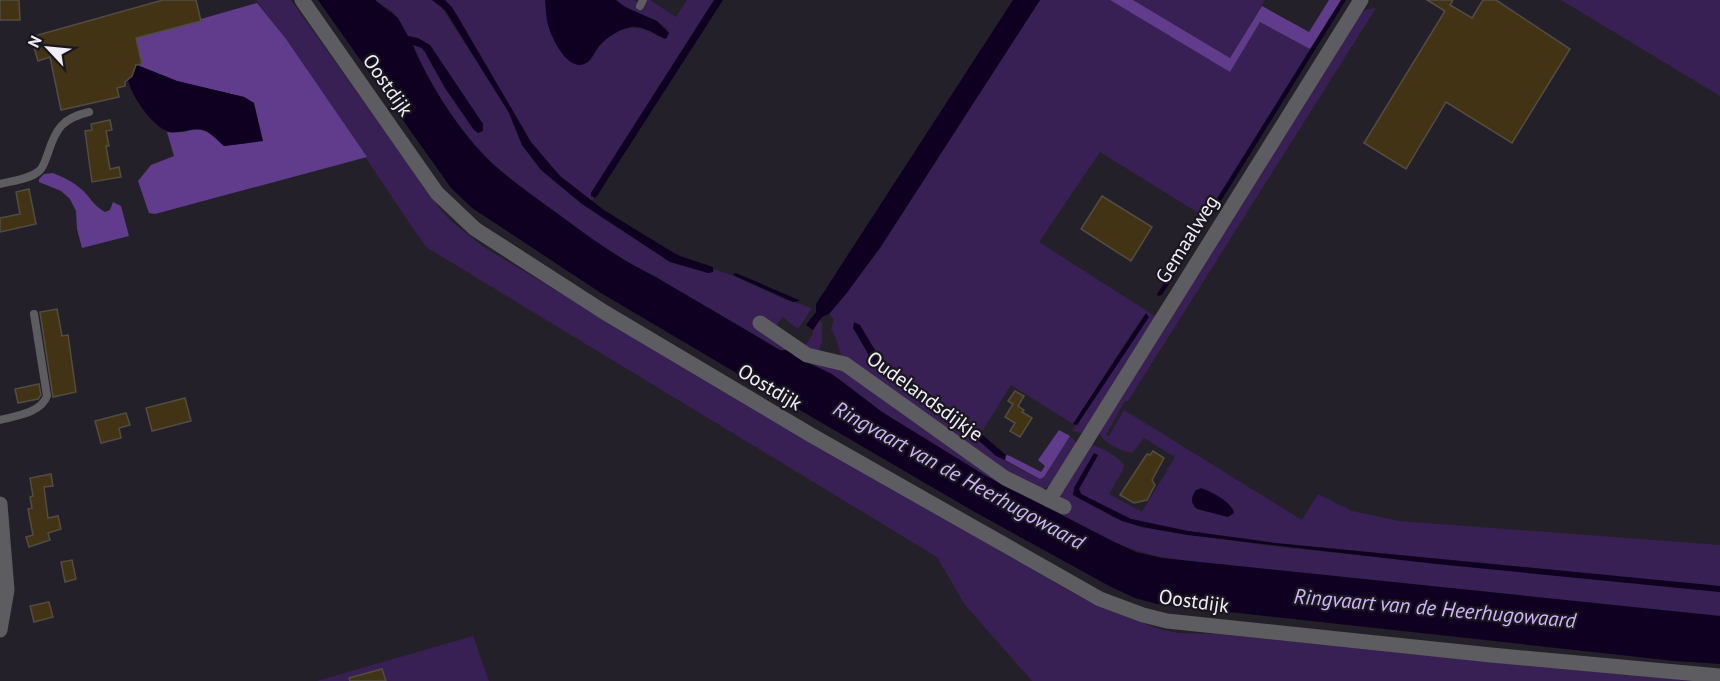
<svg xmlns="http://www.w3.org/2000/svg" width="1720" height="681" viewBox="0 0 1720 681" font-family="'PT Sans',sans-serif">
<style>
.green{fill:#382054;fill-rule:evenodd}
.forest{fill:#613c8c}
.water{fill:#0f0021}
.building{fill:#423314;stroke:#524d43;stroke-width:1.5}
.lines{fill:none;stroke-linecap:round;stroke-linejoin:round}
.lane{stroke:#5d5c60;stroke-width:8}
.street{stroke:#5d5c60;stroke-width:15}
.labels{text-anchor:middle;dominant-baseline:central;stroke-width:4.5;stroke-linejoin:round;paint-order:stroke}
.street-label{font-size:20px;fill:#f1eef5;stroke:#1a1720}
.water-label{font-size:21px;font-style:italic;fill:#cfb5f7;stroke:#1a1720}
</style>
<rect width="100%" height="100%" fill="#242029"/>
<g class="green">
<path d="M256 0H291L440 209 452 222 482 246 727 393 1073 593 1100 607 1159 629 1178 633 1218 634 1691 681H1032L965 605 937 557 426 247C369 165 317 80 256 0Z"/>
<path d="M375 0H432L440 5 509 112 522 145 541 170 582 204 670 262 708 273 713 272 714 269 734 276 784 299 812 308 798 329 783 317 775 327 787 350H780L654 276C618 258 585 235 553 211 526 191 498 171 476 146 450 116 429 80 412 45L422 48 425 52 445 88 474 130 483 124 430 45 408 36 394 13Z"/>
<path d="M445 0H545L549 28 556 44 588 62C608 33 626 16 660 37L668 30C653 16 631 13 616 0H634L642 7 647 0H650L676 17 687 0H714L591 192 594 197 592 201 560 176 531 142 457 15Z"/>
<polygon points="1040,0 1110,0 1230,72 1260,22 1310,49 1207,214 1209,216 1208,219 1100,152 1039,242 1156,317 1086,434 1072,431 1144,314 1073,424 1011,385 981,433 881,360 876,354 874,364 960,424 1003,460 1039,479 1044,477 1070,436 1079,445 1049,487 1040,489 1026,485 842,358 836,338 831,329 834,319 829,314 880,248"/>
<polygon points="1133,0 1265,0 1230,58"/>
<polygon points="1561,0 1720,0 1720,96"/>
<path d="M1376 8 1128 401H1125L1106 435 1109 436 1124 410 1302 520 1318 494 1352 511 1399 521 1720 545V586L1275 543 1188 531 1131 519 1081 494 1079 489 1098 455 1073 495 1113 517 1142 527 1270 546 1720 592V616L1196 562C1167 559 1141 554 1115 542L986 476 882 412 842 381 794 356 796 353 838 365 960 452 1064 503 1060 492 1092 445C1103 448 1117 455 1124 465L1123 470 1109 494 1142 512 1175 457 1144 438 1132 453C1120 451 1103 442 1098 431L1355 16 1368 9ZM1226 503 1234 510C1221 512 1205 515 1193 506Z"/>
<polygon points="819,320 822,323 822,341 818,354 803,349 813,334 812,332"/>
<polygon points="473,636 489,681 317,681"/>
</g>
<g class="forest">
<polygon points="1110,0 1133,0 1230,58 1262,6 1309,32 1329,0 1341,0 1310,49 1260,22 1230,72"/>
<path d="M257 3 286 39 367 157 155 214 149 213 138 181 151 165 174 156 167 132C200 135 194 117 224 146L248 143 254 103 244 97 177 81 137 65 131 39Z"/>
<path d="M53 173C65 178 78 184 87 195 93 202 96 207 105 212L110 210 113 202 121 206 129 236 82 248 77 229 76 211 70 199 61 191 39 182V179L44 174Z"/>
<polygon points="1059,430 1070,436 1044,477 1040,479 1005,460 1006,455 1010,456 1041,472 1045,466 1038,460"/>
</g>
<g class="water">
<path d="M318 0H375L398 18 408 36 418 38 430 45 483 124V131L478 133 474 130 445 88 425 52 422 48 413 45C429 85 463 137 495 166 516 184 539 200 561 216 590 238 621 260 654 276L780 350H787L802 345 794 356 832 374 882 412 986 476 1114 542 1136 552 1162 558 1720 616V664L1675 661 1157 604 1135 598 1111 587 973 511 733 371 601 293 472 208 451 188Z"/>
<polygon points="432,0 445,0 452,7 531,142 560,176 604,210 669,250 680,256 713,267 713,272 708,273 670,262 582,204 541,170 522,145 509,113 445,10"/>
<path d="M545 0H616L625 7 657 21 669 33 666 39C654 35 645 25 631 27 620 29 607 37 599 46 596 50 593 57 589 61 571 77 553 41 549 28 546 19 546 9 545 0Z"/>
<polygon points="714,0 723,0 597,196 595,198 591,196 591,193"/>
<polygon points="1013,0 1040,0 880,248 846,294 829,314 822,317 813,330 806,325 816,312 816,304"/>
<polygon points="1341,0 1346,0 1211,217 1207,215"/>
<path d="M137 65 177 81 244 97 254 103 263 141 224 146C209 131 204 126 183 131 178 132 173 133 169 132 152 126 132 97 128 80Z"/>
<polygon points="1194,235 1198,238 1162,295 1158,296 1157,294"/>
<polygon points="736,273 799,300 799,301 793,302 735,276 733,274"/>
<polygon points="1146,313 1149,317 1077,425 1073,424"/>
<polygon points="854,322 860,325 881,360 964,419 1006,455 1005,460 996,456 960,424 874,364 853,328"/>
<polygon points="1094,453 1098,455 1079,489 1081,494 1131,519 1188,531 1275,543 1720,586 1720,592 1436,564 1187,535 1142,527 1122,521 1073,495 1074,488"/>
<path d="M1201 488C1212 492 1232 502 1234 513L1228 517 1197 509C1190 503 1191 497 1196 490Z"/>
</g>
<g class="building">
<polygon points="0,0 19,0 20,20 0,20"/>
<polygon points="163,0 196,0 201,21 136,38 142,64 136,65 132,76 125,82 125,86 117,88 119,97 61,110 50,57 38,61 31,37"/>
<polygon points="1427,0 1453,0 1450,5 1472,18 1483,0 1496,0 1570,49 1512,143 1446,102 1406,169 1364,143 1445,11"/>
<polygon points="110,120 112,130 106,131 109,146 106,146 110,169 119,167 121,177 92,182 85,131 92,130 91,124"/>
<polygon points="29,189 36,224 0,232 0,218 20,214 16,192"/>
<polygon points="1102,196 1152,227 1131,261 1081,229"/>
<polygon points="57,309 62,336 68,335 76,392 53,397 40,312"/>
<polygon points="39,384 41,395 38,399 18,403 15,389"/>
<polygon points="1015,391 1024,396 1018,406 1024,410 1022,412 1032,418 1020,437 1010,431 1015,423 1005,417 1013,404 1008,401"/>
<polygon points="185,398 191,421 152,431 146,408"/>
<polygon points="126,413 130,425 119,428 121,438 101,443 95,421"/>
<polygon points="1153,451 1164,458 1152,480 1155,485 1147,500 1134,503 1120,495 1147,454 1150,455"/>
<polygon points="51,474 53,486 44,487 48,518 58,516 61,529 48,533 50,540 29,547 26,537 33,535 28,509 32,508 30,497 33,496 30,478"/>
<polygon points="72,560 76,579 65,582 61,562"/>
<polygon points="49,602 53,617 34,622 30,606"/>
<polygon points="382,669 386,681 350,681 349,678"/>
</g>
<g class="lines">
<g class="lane">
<polyline points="640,6 643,0"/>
<path d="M0 184C11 181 32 179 40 170 44 166 46 158 48 153 56 128 63 118 89 112"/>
<path d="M0 420C15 416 41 413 47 396L34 314"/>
</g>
<g class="street">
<polyline points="302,0 437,193 475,229 604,312 811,435 1100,599 1143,615 1167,621 1491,655 1720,676"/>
<polyline points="760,323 807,355 845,364 1005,478 1064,507"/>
<polyline points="1049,500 1361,0"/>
<polyline points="0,504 7,590 0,630"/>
</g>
</g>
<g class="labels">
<g class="street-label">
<text transform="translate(388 85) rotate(55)">Oostdijk</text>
<text transform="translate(1187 239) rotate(-58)">Gemaalweg</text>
<text transform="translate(770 387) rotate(31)">Oostdijk</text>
<text transform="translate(925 396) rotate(36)">Oudelandsdijkje</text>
<text transform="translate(1194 601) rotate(8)">Oostdijk</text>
</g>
<g class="water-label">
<text transform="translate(959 475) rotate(29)">Ringvaart van de Heerhugowaard</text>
<text transform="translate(1435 608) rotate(5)">Ringvaart van de Heerhugowaard</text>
</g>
</g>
<g transform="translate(48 48) rotate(296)" stroke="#1a1720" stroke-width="4.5" paint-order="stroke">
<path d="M0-4.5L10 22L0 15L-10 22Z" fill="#f1eef5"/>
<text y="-9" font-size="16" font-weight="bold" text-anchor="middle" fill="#f1eef5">N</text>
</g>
</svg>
